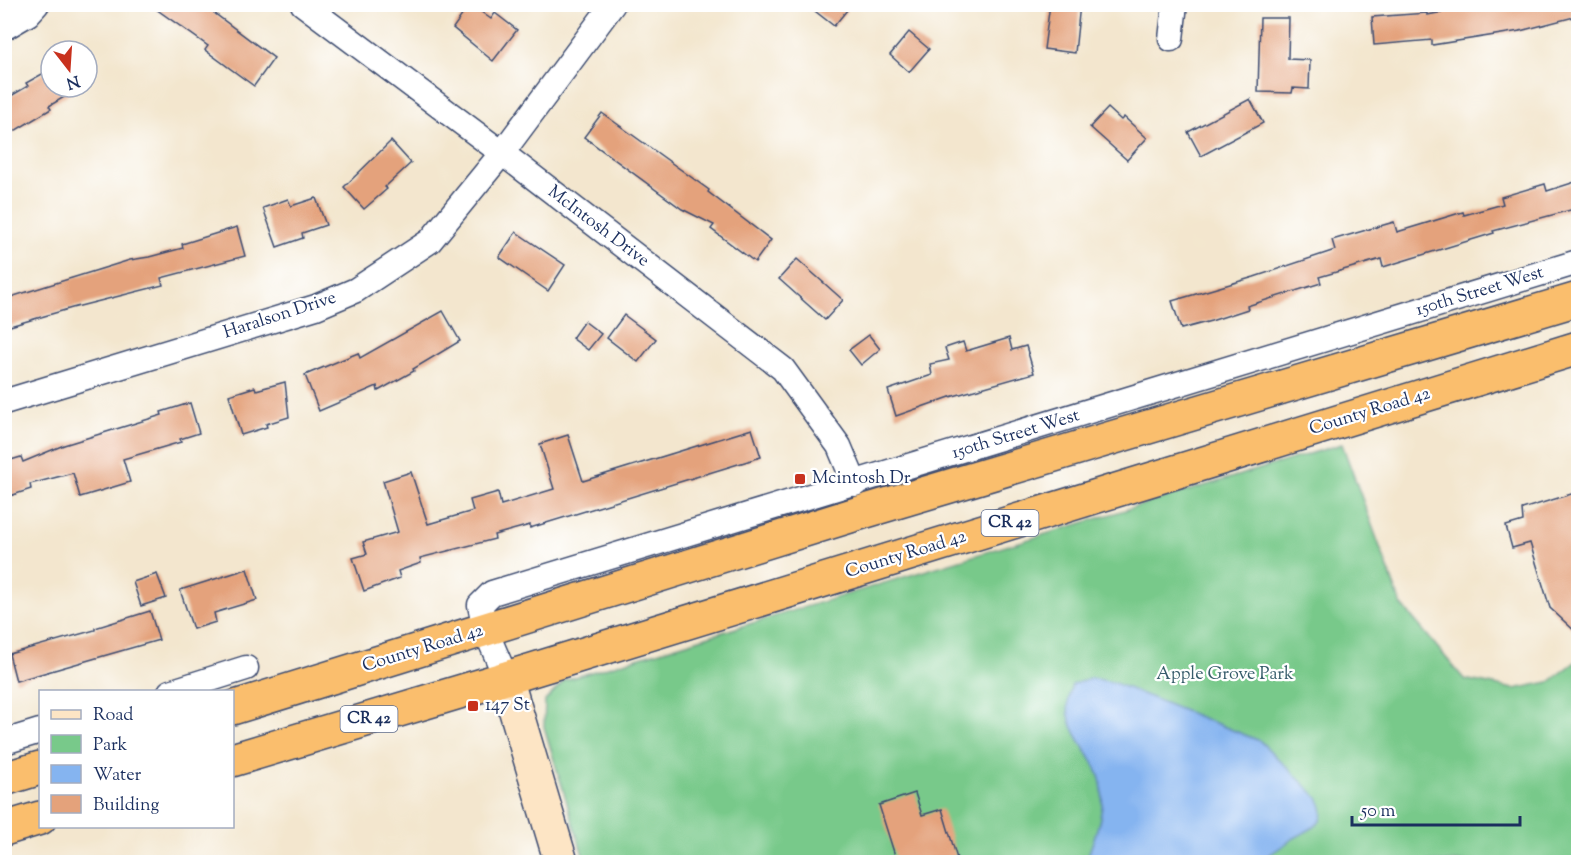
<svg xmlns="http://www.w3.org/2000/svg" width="1583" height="867" viewBox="0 0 1583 867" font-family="'Sorts Mill Goudy',serif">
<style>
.green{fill:#78c98a;stroke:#4a7c74;stroke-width:1.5}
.water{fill:#85b4f0;stroke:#5072a7;stroke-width:1.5}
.building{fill:#e4a27b}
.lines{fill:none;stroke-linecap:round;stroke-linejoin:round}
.street-casing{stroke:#3b4a6f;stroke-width:27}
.secondary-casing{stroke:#3b4a6f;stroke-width:36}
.highway-casing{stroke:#3b4a6f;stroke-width:36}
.street{stroke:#fff;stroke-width:24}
.secondary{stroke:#fde5c5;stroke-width:33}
.highway{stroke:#fabe6d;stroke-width:33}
.poi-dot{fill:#c8321e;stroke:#fff;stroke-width:2}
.labels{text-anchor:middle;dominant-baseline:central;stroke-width:4.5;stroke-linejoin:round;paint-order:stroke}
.shield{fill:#fff;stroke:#5f6d8e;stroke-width:1.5}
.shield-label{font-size:16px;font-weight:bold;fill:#1b2f5e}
.street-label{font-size:18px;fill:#1b2f5e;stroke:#fff}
.poi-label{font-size:18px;fill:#1b2f5e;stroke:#fff;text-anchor:start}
.park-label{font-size:18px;fill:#375d6b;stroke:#fff}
</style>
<rect width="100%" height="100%" fill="#fff"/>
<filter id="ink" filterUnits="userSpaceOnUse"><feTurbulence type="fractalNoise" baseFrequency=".0167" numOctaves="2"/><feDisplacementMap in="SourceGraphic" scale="12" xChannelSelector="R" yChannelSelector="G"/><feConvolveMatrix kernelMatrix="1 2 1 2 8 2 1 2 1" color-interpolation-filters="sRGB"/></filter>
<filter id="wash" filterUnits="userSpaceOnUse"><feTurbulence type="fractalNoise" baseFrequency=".008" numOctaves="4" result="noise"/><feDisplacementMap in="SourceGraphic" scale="24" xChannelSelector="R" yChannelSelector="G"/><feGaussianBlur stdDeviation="1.35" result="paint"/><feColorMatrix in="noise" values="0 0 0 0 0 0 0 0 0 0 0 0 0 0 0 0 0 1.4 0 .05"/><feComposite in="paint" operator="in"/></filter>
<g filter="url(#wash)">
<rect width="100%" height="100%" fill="#f3e6ce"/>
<polygon class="green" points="1342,444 1401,604 1464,679 1514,689 1549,682 1578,660 1578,862 585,862 544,727 545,701 565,680"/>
<path class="water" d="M1091 678 1112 682 1260 741 1318 798C1334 826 1306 829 1288 842 1277 850 1268 856 1256 862H1086C1093 840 1105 814 1102 789 1098 750 1055 732 1072 685Z"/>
<g id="blocks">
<g class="building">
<polygon points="149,4 202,4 274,58 254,86 205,50 208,46"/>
<polygon points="470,4 491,19 495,13 517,30 493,61 453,28"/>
<polygon points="806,4 852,4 834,26"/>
<polygon points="1050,4 1080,4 1075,53 1044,49"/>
<polygon points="1486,4 1578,4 1578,16 1520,31 1432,45 1432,40 1374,45 1372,17 1427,13 1427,15"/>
<polygon points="1260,18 1289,18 1288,59 1310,60 1309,89 1293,88 1292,93 1258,92"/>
<polygon points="909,32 929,49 909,72 890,55"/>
<polygon points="51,69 51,87 81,87 49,106 51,109 13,132 4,118 4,100 28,86 26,83"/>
<polygon points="1250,99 1263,123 1201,156 1188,132"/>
<polygon points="1108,108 1121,120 1124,117 1147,138 1127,160 1090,127"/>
<polygon points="602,113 709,190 708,192 771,240 755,262 711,229 714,225 682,209 584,137"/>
<polygon points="391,141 411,163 385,187 387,189 364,209 344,187"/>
<polygon points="1578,181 1578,208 1493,231 1494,233 1383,267 1381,259 1319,277 1321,283 1247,306 1248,309 1211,321 1181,329 1172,301 1254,277 1335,250 1332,240 1394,222 1397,232 1463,212 1464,215 1503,204 1501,197 1545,184 1547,191"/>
<polygon points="316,198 326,225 302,233 303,238 277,247 263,208 288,199 291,206"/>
<polygon points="237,227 245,256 161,278 163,285 72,308 10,326 4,308 4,299 130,260 149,257 183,248 182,244"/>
<polygon points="516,232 565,265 548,291 499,257"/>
<polygon points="797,259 843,300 825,320 779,279"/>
<polygon points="443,311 460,341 413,369 414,371 378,391 377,386 319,411 305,375 358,353 360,358"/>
<polygon points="624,315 656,339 638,362 607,338"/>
<polygon points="584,321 601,334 588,350 572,338"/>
<polygon points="869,335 880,349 861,365 849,350"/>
<polygon points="1009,338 1012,350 1026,346 1034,373 950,397 896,416 888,390 932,375 930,364 949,360 945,348 963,342 966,351"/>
<polygon points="285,382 289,417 266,424 267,427 241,435 229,395 255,387 256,390"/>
<polygon points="190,403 199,433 180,439 181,442 123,459 130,482 80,497 73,473 30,484 31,489 4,498 4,462 21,457 23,462 64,445 162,415 161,412"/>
<polygon points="752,429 761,457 530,528 530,525 494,535 495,539 420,558 421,563 398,571 400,578 364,591 353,558 367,554 363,542 398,532 383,481 411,472 428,524 473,511 470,500 498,492 501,505 554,489 540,444 568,435 583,481"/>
<polygon points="1578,492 1578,634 1550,608 1530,543 1512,548 1506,526 1523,521 1522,509"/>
<polygon points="247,569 257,600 214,613 216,622 193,629 180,590"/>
<polygon points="157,574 166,598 141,606 133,582"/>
<polygon points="150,611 159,640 16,681 9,654 95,630 95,628"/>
<polygon points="915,793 922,815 942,809 958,862 897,862 879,805"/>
</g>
</g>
</g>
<g filter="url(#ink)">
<use href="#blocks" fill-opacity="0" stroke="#3b4a6f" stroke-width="1.5"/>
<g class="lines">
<g class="street-casing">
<g id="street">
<polyline points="303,4 502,153 783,369 839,446 855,484"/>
<polyline points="4,28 28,14 37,4"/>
<polyline points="1171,39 1175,4"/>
<polyline points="4,402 316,307 356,290 430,241 502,153 613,4"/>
<polyline points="506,678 485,629 480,605 492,593 1578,262"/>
<polyline points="170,692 246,668"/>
<polyline points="4,742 40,731"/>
</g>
</g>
<g class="secondary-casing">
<polyline id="secondary" points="506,678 561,862"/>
</g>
<g class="highway-casing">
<g id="highway">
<polyline points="232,708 866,511 1578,299"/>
<polyline points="232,760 506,678 1578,348"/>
<polyline points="4,779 40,768"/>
<polyline points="4,829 40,818"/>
</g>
</g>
<use href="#street" class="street"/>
<use href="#secondary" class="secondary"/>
<use href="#highway" class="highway"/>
</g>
</g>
<g class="poi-dot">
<rect x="794" y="473" width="12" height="12" rx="3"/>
<rect x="467" y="700" width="12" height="12" rx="3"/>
</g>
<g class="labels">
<g class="shield">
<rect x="981.5" y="510" width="57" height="26" rx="4.5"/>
<rect x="340.5" y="706" width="57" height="26" rx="4.5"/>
</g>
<g class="shield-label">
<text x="1010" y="523">CR 42</text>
<text x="369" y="719">CR 42</text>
</g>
<g class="street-label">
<text transform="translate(598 227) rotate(37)">McIntosh Drive</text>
<text transform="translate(1480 292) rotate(-17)">150th Street West</text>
<text transform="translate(280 316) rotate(-18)">Haralson Drive</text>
<text transform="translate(1370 412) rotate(-17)">County Road 42</text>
<text transform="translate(1016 435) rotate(-17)">150th Street West</text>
<text transform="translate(906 555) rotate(-17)">County Road 42</text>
<text transform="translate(423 649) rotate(-17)">County Road 42</text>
</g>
<g class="poi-label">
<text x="812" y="479">Mcintosh Dr</text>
<text x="485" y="706">147 St</text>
</g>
<g class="park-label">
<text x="1225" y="675">Apple Grove Park</text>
</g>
</g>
<rect width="1583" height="867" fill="none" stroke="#fff" stroke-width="24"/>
<rect x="39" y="690" width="195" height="138" fill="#ffffff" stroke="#a4acbf" stroke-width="1.5"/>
<rect x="51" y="710" width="30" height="9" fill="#fde5c5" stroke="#a4acbf" stroke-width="1.5"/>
<text x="93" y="720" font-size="18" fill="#1b2f5e">Road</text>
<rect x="51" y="735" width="30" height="18" fill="#78c98a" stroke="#a4acbf" stroke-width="1.5"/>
<text x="93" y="750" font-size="18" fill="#1b2f5e">Park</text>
<rect x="51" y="765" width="30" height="18" fill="#85b4f0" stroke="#a4acbf" stroke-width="1.5"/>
<text x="93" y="780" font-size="18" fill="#1b2f5e">Water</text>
<rect x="51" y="795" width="30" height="18" fill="#e4a27b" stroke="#a4acbf" stroke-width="1.5"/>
<text x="93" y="810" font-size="18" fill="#1b2f5e">Building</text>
<g transform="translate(69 69) rotate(163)"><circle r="28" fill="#ffffff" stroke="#a4acbf" stroke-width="1.5"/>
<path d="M0-4.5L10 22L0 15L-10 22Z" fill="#c8321e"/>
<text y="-9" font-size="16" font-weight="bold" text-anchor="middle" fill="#1b2f5e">N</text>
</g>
<path d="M1352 816v9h168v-9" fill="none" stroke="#1b2f5e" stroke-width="3"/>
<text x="1361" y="816" font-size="18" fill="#1b2f5e" stroke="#ffffff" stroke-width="4.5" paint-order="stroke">50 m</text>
</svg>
